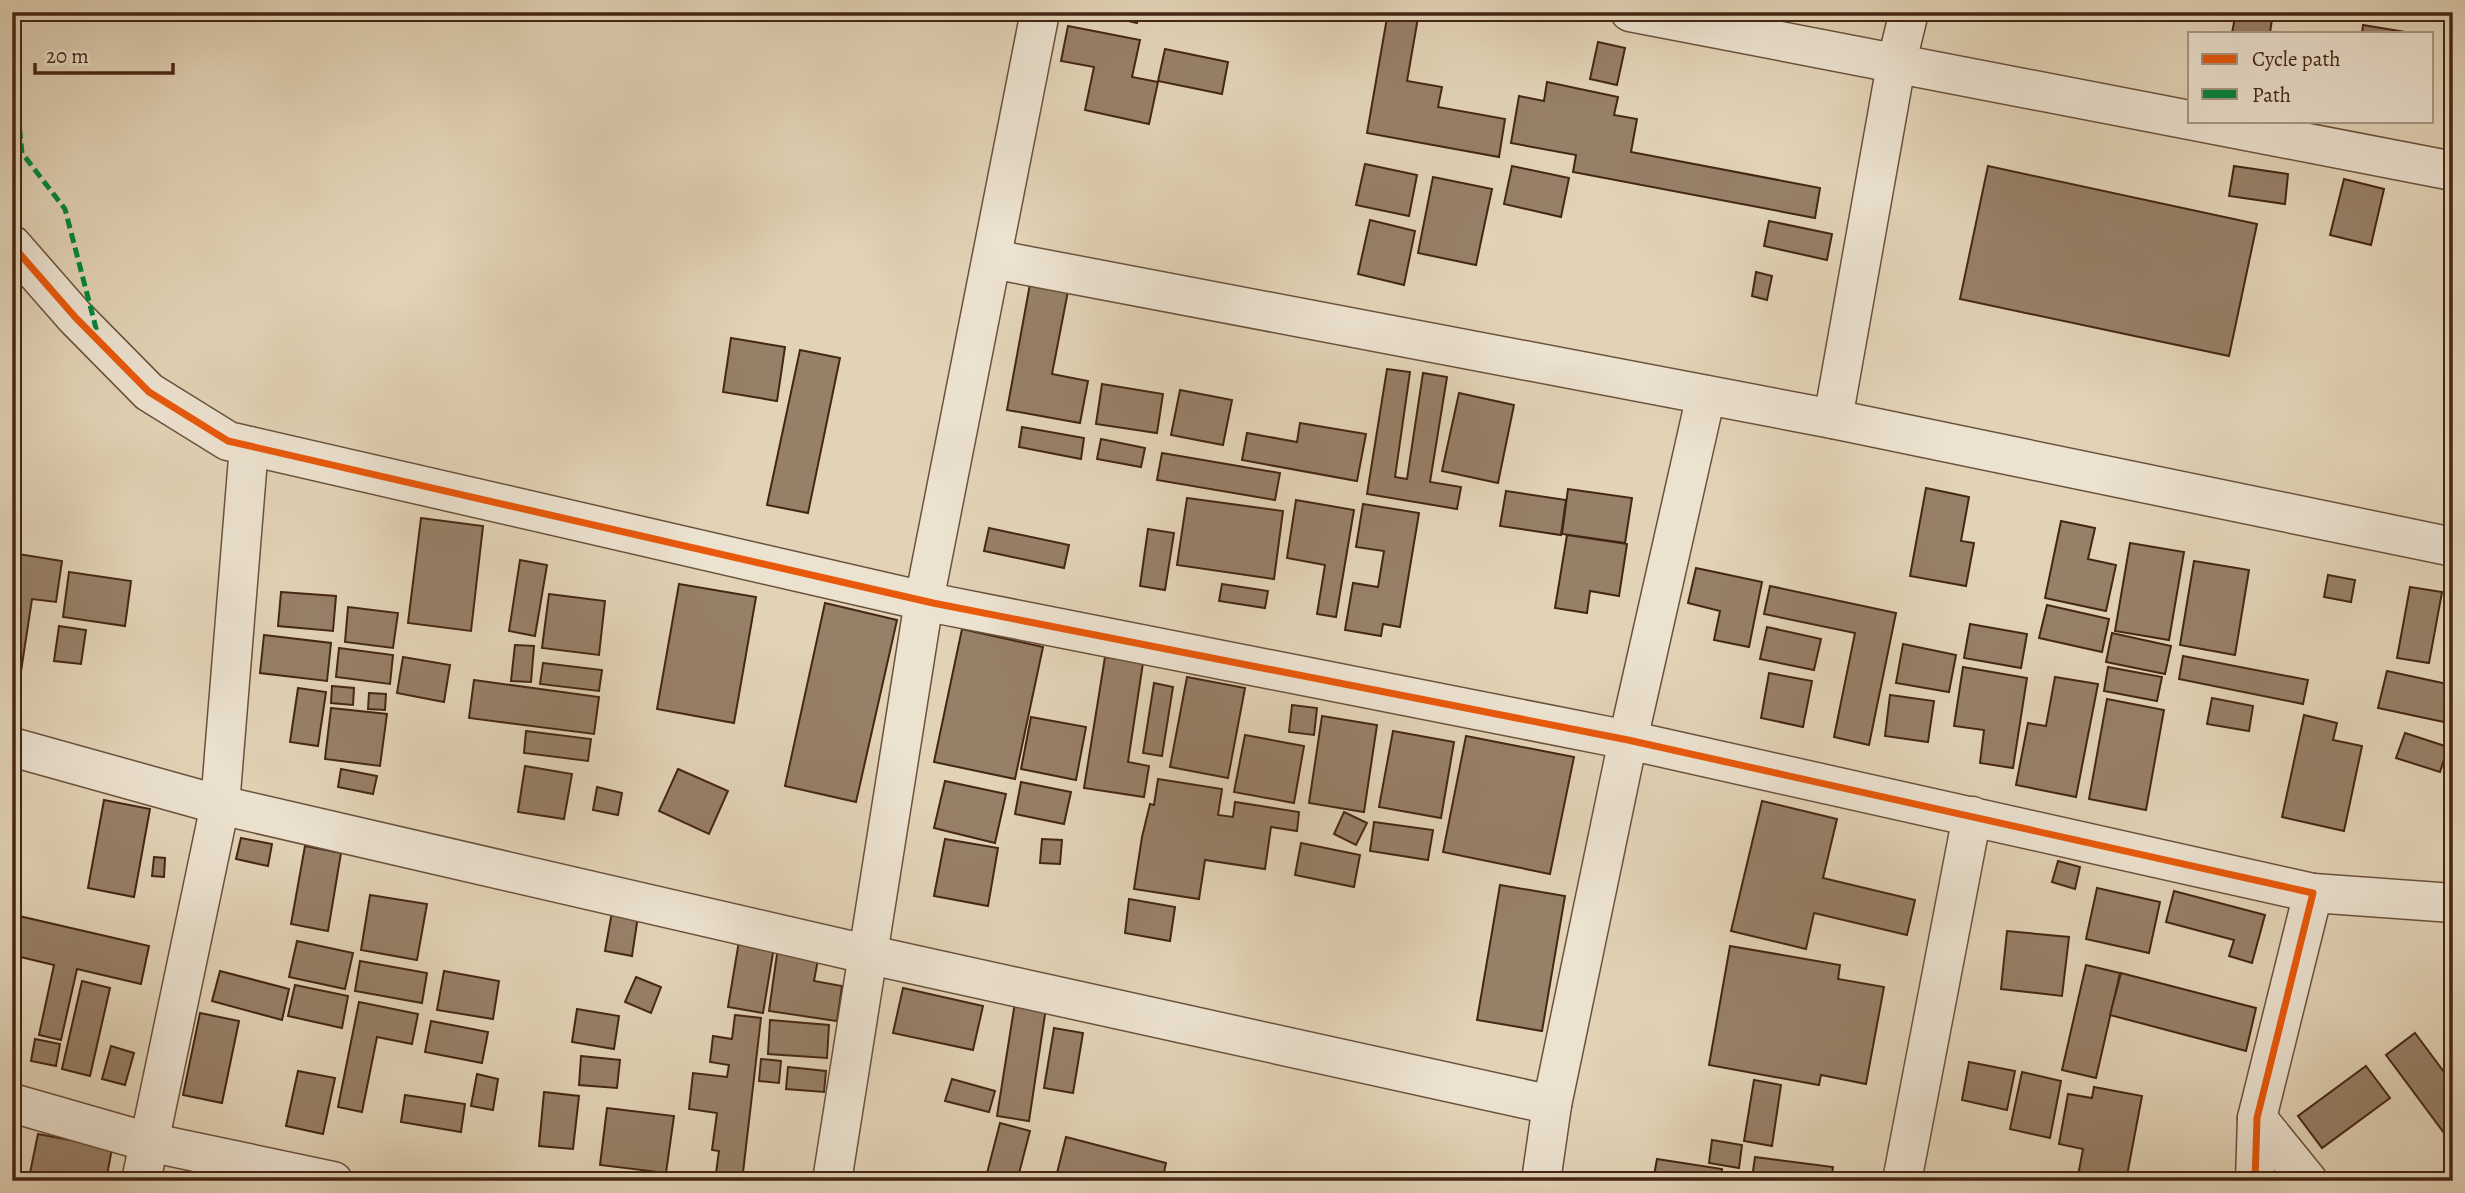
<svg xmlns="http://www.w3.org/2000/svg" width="2465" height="1193" viewBox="0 0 2465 1193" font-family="Alegreya,serif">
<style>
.building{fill:#978068;stroke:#452614;stroke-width:2}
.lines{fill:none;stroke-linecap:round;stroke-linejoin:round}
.street-casing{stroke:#6c513c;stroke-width:41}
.street{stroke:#ece2d0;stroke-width:38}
.quiet{stroke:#00873e;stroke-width:5;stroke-dasharray:10 5;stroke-linecap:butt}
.cycleway-casing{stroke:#ece2d0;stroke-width:11}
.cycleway{stroke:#e8590c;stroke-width:7}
</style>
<rect width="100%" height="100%" fill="#e2d3b6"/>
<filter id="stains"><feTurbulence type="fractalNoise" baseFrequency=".00286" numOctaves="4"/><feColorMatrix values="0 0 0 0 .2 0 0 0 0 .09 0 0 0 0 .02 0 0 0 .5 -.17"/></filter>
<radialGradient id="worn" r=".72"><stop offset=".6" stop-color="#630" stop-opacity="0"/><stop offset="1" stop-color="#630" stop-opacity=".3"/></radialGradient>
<g class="building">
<polygon points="1090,12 1139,12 1137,23"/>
<polygon points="1388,12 1419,12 1407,81 1442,87 1438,107 1505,119 1499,157 1367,133"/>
<polygon points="2236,12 2273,12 2270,33 2232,33"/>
<polygon points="2442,12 2453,12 2453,19 2441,17"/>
<polygon points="2363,25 2406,32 2406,33 2362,33"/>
<polygon points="1068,26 1140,40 1132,77 1158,82 1149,124 1085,110 1094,67 1061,61"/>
<polygon points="1598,42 1625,48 1617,85 1590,79"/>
<polygon points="1165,49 1228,62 1222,94 1158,81"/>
<polygon points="1547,82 1618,97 1614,115 1637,119 1631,152 1820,188 1815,218 1573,172 1576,155 1511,143 1519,96 1544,101"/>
<polygon points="1365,164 1417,175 1409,216 1356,205"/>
<polygon points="1512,166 1569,178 1561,217 1504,204"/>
<polygon points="1988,166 2257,224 2229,356 1960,299"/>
<polygon points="2234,166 2288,174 2285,204 2229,196"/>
<polygon points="1433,177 1492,189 1476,265 1418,253"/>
<polygon points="2344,179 2384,189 2371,245 2330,235"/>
<polygon points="1370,220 1415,231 1404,285 1358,274"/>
<polygon points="1769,221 1832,234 1827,260 1764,246"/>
<polygon points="1756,272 1772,276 1767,300 1752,296"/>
<polygon points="1030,284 1068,291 1052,374 1088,381 1080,423 1007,410"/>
<polygon points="731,338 785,347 777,401 723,392"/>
<polygon points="800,350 840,358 808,513 767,505"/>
<polygon points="1387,369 1410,372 1395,477 1407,479 1423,373 1447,377 1430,482 1461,487 1457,509 1367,494"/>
<polygon points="1102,384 1163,394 1157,433 1096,424"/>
<polygon points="1180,390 1232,400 1223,445 1171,435"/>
<polygon points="1459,393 1514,405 1498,483 1442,471"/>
<polygon points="1300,423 1366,434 1357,481 1242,460 1247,433 1297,442"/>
<polygon points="1022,427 1084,438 1081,459 1019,447"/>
<polygon points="1101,439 1145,448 1141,467 1097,459"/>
<polygon points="1162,453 1280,473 1275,500 1157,480"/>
<polygon points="1926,488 1969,497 1961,541 1974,543 1966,586 1910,576"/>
<polygon points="1568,489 1632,498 1625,543 1562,534"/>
<polygon points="1506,491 1566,500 1561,535 1500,526"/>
<polygon points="1187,498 1283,511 1274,579 1177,565"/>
<polygon points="1296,500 1354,510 1336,617 1317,614 1325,565 1287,558"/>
<polygon points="1363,504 1419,513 1400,627 1383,624 1381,636 1345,630 1353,583 1378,587 1384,551 1356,547"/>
<polygon points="421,518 483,526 471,631 408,623"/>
<polygon points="2061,521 2095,528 2088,559 2116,565 2106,611 2045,598"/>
<polygon points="989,528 1069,545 1064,568 984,551"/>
<polygon points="1148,529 1174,533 1165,590 1140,586"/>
<polygon points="1567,535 1627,544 1619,596 1590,591 1587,613 1555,608"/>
<polygon points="2130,543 2184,552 2169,640 2115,631"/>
<polygon points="12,553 62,561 56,602 32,599 18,691 12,690"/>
<polygon points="520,560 547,565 535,636 509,631"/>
<polygon points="2194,561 2249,570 2235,655 2180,645"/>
<polygon points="1696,568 1762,582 1749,647 1714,640 1720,611 1688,603"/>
<polygon points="69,572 131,581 125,626 63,617"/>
<polygon points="2328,575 2355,580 2351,602 2324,597"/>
<polygon points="679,584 756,597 734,723 657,709"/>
<polygon points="1222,584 1268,591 1265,608 1219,601"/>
<polygon points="1770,586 1896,613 1869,745 1834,737 1855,633 1764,614"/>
<polygon points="2410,587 2442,592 2429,663 2397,658"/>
<polygon points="281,592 336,596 333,631 278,626"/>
<polygon points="549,594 605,601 599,655 542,648"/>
<polygon points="825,603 897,620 856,802 785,786"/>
<polygon points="2047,605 2109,619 2102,652 2039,638"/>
<polygon points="348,607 398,613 393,648 345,642"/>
<polygon points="1970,624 2027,634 2021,668 1964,658"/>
<polygon points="59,626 86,630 81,664 54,661"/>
<polygon points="1767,627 1821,639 1814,670 1760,659"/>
<polygon points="962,629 1043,647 1015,779 934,762"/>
<polygon points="2112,633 2171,646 2165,674 2106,662"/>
<polygon points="264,635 331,643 327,681 260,673"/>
<polygon points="1903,644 1956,655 1949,692 1896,683"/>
<polygon points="515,645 534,646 531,682 511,681"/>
<polygon points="339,648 393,655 390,684 336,677"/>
<polygon points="2183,656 2308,680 2303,704 2179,679"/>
<polygon points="403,657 450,665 444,702 397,693"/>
<polygon points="1105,657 1143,663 1128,762 1149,766 1144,797 1084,788"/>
<polygon points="543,663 602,670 599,691 540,684"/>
<polygon points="1963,667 2027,678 2013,768 1980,763 1984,730 1954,726"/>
<polygon points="2108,667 2162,677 2157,701 2104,691"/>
<polygon points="2387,671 2452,685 2444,722 2378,708"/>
<polygon points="1769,673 1812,681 1803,727 1761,718"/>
<polygon points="1187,677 1245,688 1228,778 1170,767"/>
<polygon points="2055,677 2098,684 2076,797 2016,785 2028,723 2046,726"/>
<polygon points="474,680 599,697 594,734 469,718"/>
<polygon points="1154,683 1173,687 1162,756 1143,753"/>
<polygon points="332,686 354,688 353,705 331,703"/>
<polygon points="298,688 326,692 318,746 290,742"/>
<polygon points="369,693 386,694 385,710 368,709"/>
<polygon points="1890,695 1934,701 1928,742 1885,736"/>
<polygon points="2212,698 2253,706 2249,731 2207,724"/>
<polygon points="2107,699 2164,710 2146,810 2089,799"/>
<polygon points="1292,705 1317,708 1314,735 1289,732"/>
<polygon points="331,708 387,714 380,766 325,759"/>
<polygon points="2304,715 2337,723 2333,740 2362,746 2344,831 2282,817"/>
<polygon points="1322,716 1377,725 1364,812 1309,803"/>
<polygon points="1031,717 1086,727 1076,780 1021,769"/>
<polygon points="526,731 591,739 588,761 524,753"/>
<polygon points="1393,731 1454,742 1441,818 1379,807"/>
<polygon points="2405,733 2448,747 2440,772 2396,758"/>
<polygon points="1245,735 1304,746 1294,803 1234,792"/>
<polygon points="1466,736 1574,757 1550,874 1443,852"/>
<polygon points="525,766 572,774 564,819 518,812"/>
<polygon points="341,769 377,776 373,794 338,787"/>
<polygon points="678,769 728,791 709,834 659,811"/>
<polygon points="1158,779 1222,789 1218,815 1233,817 1235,802 1299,812 1297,831 1271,827 1265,869 1205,860 1199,899 1134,889 1142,837 1150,804 1154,805"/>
<polygon points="945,781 1006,794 995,843 934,828"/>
<polygon points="1021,782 1071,792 1064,824 1015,814"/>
<polygon points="597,787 622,793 618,815 593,810"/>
<polygon points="104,800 150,809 134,897 88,888"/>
<polygon points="1762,801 1837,819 1823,878 1915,900 1907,935 1814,913 1806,949 1731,931"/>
<polygon points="1344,812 1367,823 1356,845 1334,834"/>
<polygon points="1374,822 1433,830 1428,860 1370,851"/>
<polygon points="241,838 272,844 268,866 236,859"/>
<polygon points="945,839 998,848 988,906 934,896"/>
<polygon points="1042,839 1062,840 1060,864 1040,863"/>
<polygon points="1301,843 1360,855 1354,887 1295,875"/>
<polygon points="305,846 341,853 328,931 291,924"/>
<polygon points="154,857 165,858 164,877 152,876"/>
<polygon points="2058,861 2080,867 2075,889 2052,882"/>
<polygon points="1500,885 1565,896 1542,1031 1477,1020"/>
<polygon points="2097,888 2160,902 2149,953 2086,939"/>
<polygon points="2174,891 2265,915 2252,963 2229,956 2234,940 2166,922"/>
<polygon points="370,895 427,904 417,960 361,950"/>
<polygon points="1129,899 1175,907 1170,941 1125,933"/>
<polygon points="612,912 638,916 632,956 605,951"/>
<polygon points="19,916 149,946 141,984 77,969 61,1040 39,1035 54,965 12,955"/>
<polygon points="2007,931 2069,937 2062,996 2001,989"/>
<polygon points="297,941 353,953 345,989 289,977"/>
<polygon points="739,941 774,947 763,1013 728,1007"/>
<polygon points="1730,946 1840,965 1838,979 1884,987 1866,1084 1821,1075 1819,1085 1709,1065"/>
<polygon points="778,947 819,954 814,981 842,986 837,1021 769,1011"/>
<polygon points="360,961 427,973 422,1003 355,991"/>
<polygon points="2086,965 2120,973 2096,1078 2062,1070"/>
<polygon points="220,971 289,989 282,1020 212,1001"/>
<polygon points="444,971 499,981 493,1019 437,1010"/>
<polygon points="2121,973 2256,1008 2246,1051 2110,1015"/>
<polygon points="636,977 661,987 651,1013 625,1002"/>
<polygon points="82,981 110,988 90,1076 62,1069"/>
<polygon points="295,985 348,996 342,1028 288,1016"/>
<polygon points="903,988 983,1006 973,1050 893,1033"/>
<polygon points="1016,996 1047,1001 1029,1121 997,1116"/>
<polygon points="359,1002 418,1014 412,1044 377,1037 362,1112 338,1107"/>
<polygon points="577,1009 619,1016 614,1049 572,1042"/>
<polygon points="200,1013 239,1021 222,1103 183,1095"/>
<polygon points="735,1015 761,1018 742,1181 715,1181 719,1151 712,1150 717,1113 689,1109 693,1073 727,1077 729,1065 710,1062 713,1036 732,1039"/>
<polygon points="770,1020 829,1025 827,1058 768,1054"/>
<polygon points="431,1021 488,1032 482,1063 425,1052"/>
<polygon points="1054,1028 1083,1033 1073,1093 1044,1088"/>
<polygon points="2415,1033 2453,1084 2453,1145 2386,1055"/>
<polygon points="35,1039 60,1044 56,1066 31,1061"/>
<polygon points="111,1046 134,1053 125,1085 102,1079"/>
<polygon points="581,1056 620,1060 617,1088 579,1085"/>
<polygon points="761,1059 781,1061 779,1083 759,1081"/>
<polygon points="1969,1062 2015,1071 2007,1110 1962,1100"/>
<polygon points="2366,1066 2390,1098 2322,1148 2298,1116"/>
<polygon points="788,1067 826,1071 824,1092 786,1089"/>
<polygon points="298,1071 335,1078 323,1134 286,1126"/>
<polygon points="2022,1072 2061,1081 2050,1138 2010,1129"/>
<polygon points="477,1074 498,1079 493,1110 471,1106"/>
<polygon points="952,1079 995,1091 989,1112 945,1101"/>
<polygon points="1754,1080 1781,1085 1772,1146 1744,1141"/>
<polygon points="2094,1087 2142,1096 2126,1181 2077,1181 2083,1149 2059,1144 2068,1094 2092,1098"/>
<polygon points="544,1092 579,1096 573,1149 539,1146"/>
<polygon points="405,1095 465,1104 461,1132 401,1122"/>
<polygon points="607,1108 674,1116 666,1173 600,1165"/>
<polygon points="1000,1123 1030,1131 1017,1181 985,1181"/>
<polygon points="38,1134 112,1148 106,1181 73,1181 30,1173"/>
<polygon points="1066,1137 1166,1163 1162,1181 1055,1181"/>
<polygon points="1712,1140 1742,1145 1739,1168 1709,1163"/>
<polygon points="1755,1157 1833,1167 1831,1181 1732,1181 1733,1175 1752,1178"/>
<polygon points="1657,1159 1722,1169 1721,1181 1653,1181"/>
</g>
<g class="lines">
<g class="street-casing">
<g id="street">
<polyline points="1630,12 2453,171"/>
<polyline points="12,245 75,317 149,392 228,441 933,603 1628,740 2313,893 2257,1118 2255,1181"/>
<polyline points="992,259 1833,419 2453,547"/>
<polyline points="1833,419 1896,65 1909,12"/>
<polyline points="12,747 220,805 866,954 1552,1105"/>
<polyline points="2313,893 2453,903"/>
<polyline points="12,1103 148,1142 333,1181"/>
<polyline points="2257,1118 2308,1181"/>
<polyline points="141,1181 220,805 249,446"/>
<polyline points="832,1181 924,601 1040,12"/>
<polyline points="1541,1181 1552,1105 1628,740 1706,395"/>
<polyline points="1902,1181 1972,816"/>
</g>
</g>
<use href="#street" class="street"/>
<polyline class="quiet" points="12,54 22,153 65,209 98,336"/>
<g class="cycleway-casing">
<polyline id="cycleway" points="12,245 75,317 149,392 228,441 933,603 1628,740 2313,893 2257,1118 2255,1181"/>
</g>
<use href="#cycleway" class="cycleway"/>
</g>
<rect width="2465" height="1193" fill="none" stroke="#e2d3b6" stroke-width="42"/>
<rect x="14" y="14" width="2437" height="1165" fill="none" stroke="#452614" stroke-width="3.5"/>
<rect x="21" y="21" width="2423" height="1151" fill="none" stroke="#452614" stroke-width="2"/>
<rect x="2188" y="32" width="245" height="91" fill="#ece2d0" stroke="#a99785" stroke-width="2"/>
<rect x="2202" y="54" width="35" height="10" fill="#e8590c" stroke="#a99785" stroke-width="2"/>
<text x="2252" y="66" font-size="21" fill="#452614">Cycle path</text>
<rect x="2202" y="89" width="35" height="10" fill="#00873e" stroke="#a99785" stroke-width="2"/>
<text x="2252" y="102" font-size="21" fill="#452614">Path</text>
<path d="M35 63v10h138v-10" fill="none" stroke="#452614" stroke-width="3.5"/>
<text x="46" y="63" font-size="21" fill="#452614" stroke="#ece2d0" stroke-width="5" paint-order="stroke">20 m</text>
<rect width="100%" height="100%" filter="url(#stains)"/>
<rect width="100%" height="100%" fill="url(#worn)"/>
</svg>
